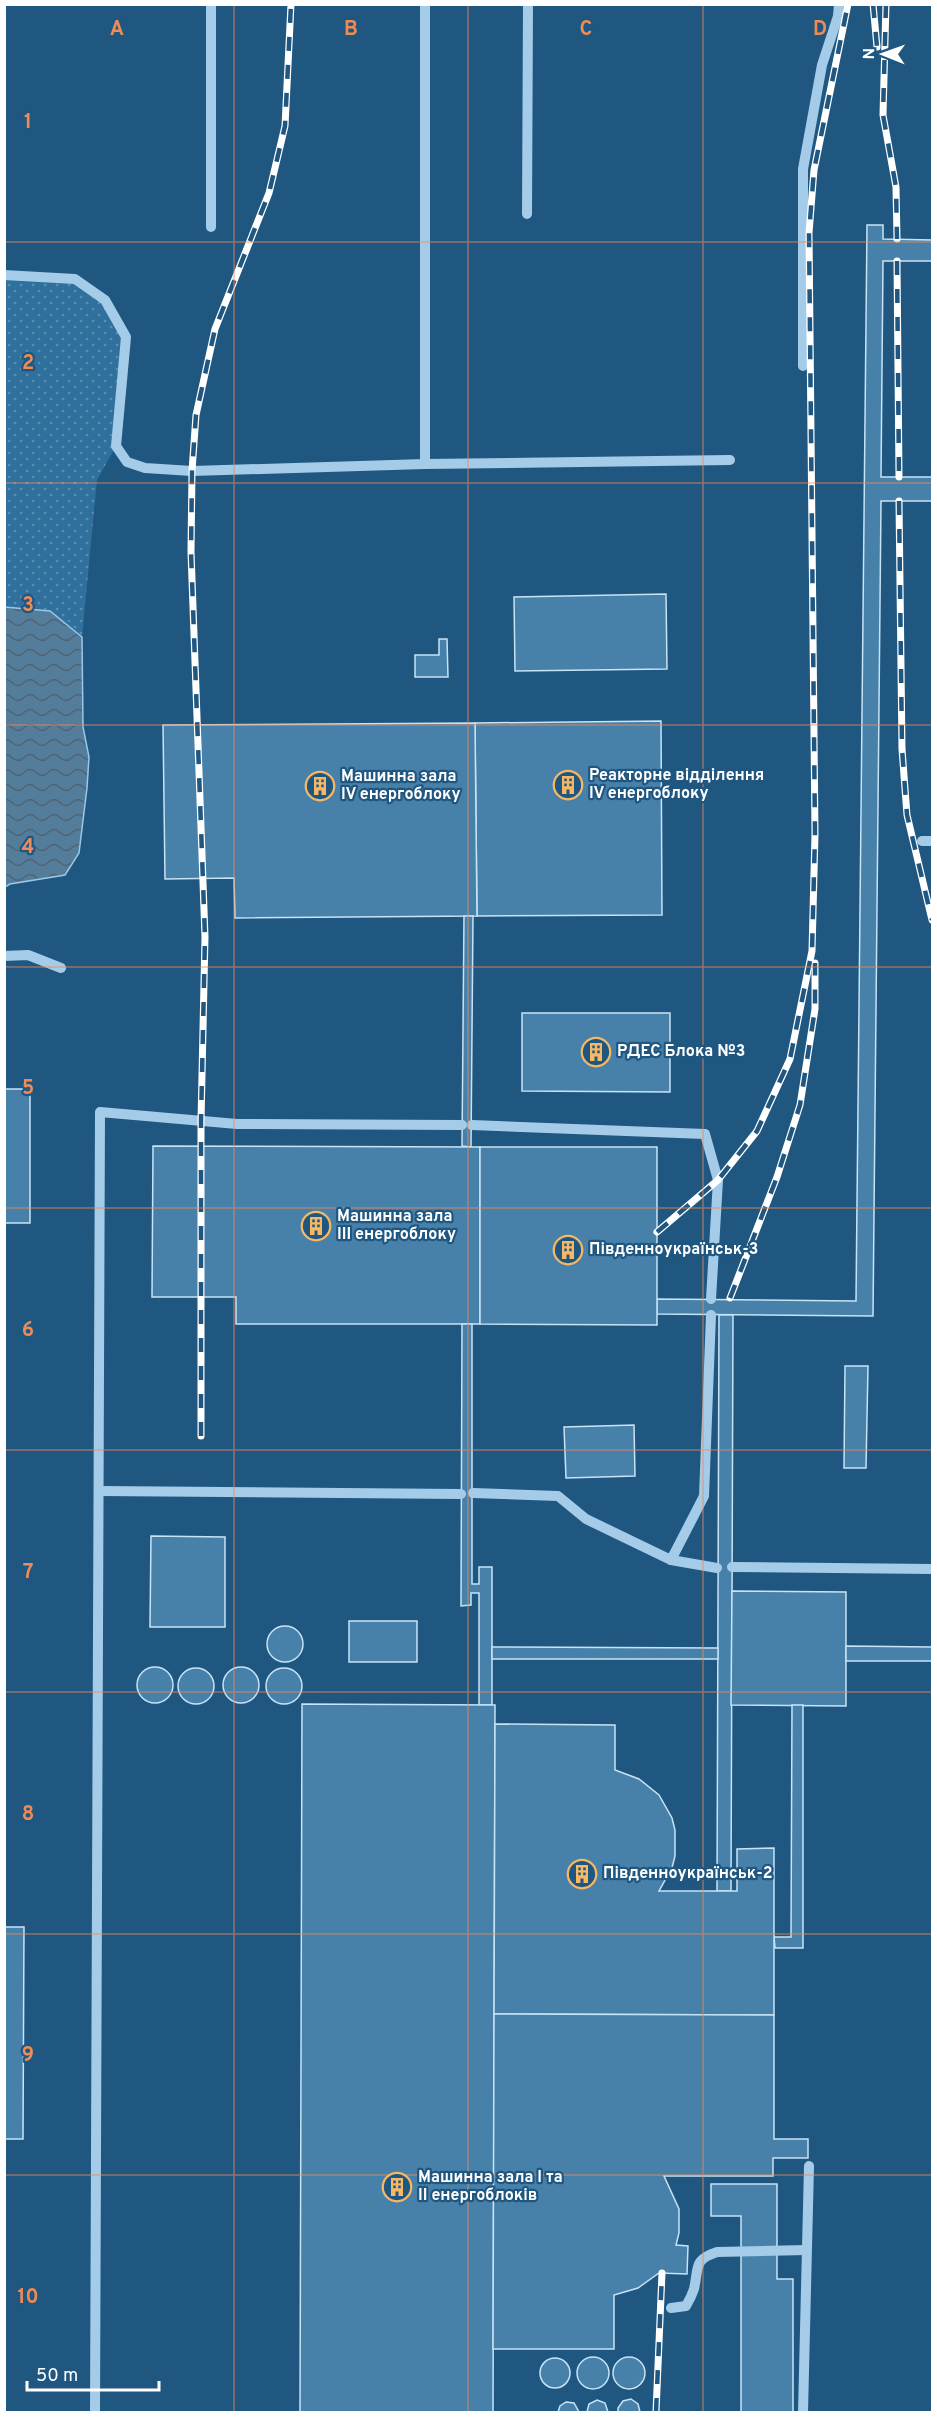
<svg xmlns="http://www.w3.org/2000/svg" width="937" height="2417" viewBox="0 0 937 2417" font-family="Overpass,sans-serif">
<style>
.grass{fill:url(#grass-dots)}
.water{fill:url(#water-waves);stroke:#98c9ea;stroke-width:1.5}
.building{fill:#4781aa;stroke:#c8e3f6;stroke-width:1.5}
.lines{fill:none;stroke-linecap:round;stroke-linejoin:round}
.minor{stroke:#a4cce8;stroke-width:10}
.rail-casing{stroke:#fff;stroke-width:7}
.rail{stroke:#1f5781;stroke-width:4.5;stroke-dasharray:14;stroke-linecap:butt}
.grid{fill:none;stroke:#ef8b55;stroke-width:1.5;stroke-opacity:0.55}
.labels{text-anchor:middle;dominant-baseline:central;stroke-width:4.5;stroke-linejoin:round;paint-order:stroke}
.poi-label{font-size:16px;font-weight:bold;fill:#fff;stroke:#1f5781;text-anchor:start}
.grid-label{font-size:20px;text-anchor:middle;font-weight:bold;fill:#ef8b55;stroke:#1f5781;stroke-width:4.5;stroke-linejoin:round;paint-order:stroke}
</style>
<defs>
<pattern id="grass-dots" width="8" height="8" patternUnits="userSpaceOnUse" patternTransform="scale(1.5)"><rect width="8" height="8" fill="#2f709d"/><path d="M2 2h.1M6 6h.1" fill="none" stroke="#598db1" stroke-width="1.8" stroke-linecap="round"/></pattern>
<pattern id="water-waves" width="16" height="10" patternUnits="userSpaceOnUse" patternTransform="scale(1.5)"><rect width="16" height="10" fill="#547d9b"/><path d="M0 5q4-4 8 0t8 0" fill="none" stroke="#506474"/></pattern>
</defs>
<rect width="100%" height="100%" fill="#1f5781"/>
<polygon class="grass" points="4,275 75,279 105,300 126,337 116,446 97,480 82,637 50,611 5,607"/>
<polygon class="water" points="4,607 50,611 82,637 83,727 89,757 87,788 79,853 65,875 10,884 5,887"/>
<g class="building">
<polygon points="867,225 883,225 883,239 932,240 932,261 883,261 881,477 932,477 932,501 881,501 873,1316 657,1314 657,1299 856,1301"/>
<polygon points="666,594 667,669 515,671 514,597"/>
<polygon points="439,639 447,639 448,677 415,677 415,655 439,655"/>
<polygon points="661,721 662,915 477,916 475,723"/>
<polygon points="475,723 477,916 235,918 234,878 165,879 163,725"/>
<polygon points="464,916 473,916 471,1147 462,1146"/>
<polygon points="522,1013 670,1013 670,1092 522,1091"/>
<rect x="4" y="1089" width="26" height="134"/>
<polygon points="153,1146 480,1147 480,1324 236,1324 236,1297 152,1297"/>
<polygon points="480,1147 657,1147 657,1325 480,1324"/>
<polygon points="719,1315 733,1315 731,1891 717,1891"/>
<polygon points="462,1324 472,1324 472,1584 479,1584 479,1567 492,1567 492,1705 479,1705 479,1593 471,1593 471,1605 461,1606"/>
<polygon points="845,1366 868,1366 866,1468 844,1468"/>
<polygon points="634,1425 635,1476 566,1478 564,1427"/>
<polygon points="151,1536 225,1537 225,1627 150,1627"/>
<polygon points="732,1591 846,1592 846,1706 731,1705"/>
<rect x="349" y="1621" width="68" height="41"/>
<circle cx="285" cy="1644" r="18"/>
<polygon points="846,1646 932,1647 932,1661 846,1661"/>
<polygon points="492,1647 718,1648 718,1659 492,1659"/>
<circle cx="155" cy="1685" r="18"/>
<circle cx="241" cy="1685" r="18"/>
<circle cx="196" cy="1686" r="18"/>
<circle cx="284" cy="1686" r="18"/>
<polygon points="302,1704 495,1705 493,2412 300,2412"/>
<polygon points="792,1705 803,1705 803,1948 775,1948 774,1937 791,1937"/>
<polygon points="495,1724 615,1725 615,1770 639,1779 659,1795 672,1818 675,1830 675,1856 672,1868 659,1891 737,1891 737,1849 774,1848 774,2015 494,2014"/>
<polygon points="4,1927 24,1927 23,2139 4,2139"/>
<polygon points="494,2014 774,2015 774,2139 808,2139 808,2158 773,2158 773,2176 664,2176 679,2209 679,2233 676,2245 688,2246 687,2274 659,2273 638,2288 614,2295 614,2349 493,2349"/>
<polygon points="711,2184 777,2184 777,2279 793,2279 793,2412 741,2412 741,2216 711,2216"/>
<circle cx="593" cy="2373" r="16"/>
<circle cx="629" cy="2373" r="16"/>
<circle cx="555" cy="2373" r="15"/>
<polygon points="631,2399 638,2404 640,2412 618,2412 618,2408 623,2401"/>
<polygon points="597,2400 605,2403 608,2412 587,2412 589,2404"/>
<polygon points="566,2402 574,2403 579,2412 558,2412 560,2406"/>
</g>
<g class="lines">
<g class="minor">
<polyline points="425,4 425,464"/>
<polyline points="527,214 528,4"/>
<polyline points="211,227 211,4"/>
<polyline points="4,275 75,279 105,300 126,337 116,446 127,462 145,468 192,471 425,464 730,460"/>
<polyline points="803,366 803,169 822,65 838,16 839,4"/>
<polyline points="922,841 932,841"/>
<polyline points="4,956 28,955 61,968"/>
<polyline points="472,1125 705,1134 718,1180 711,1299"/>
<polyline points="99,1491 461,1494"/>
<polyline points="473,1493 558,1496 586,1519 671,1560 717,1568"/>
<polyline points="671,1560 704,1496 711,1315"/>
<polyline points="732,1567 932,1569"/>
<path d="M671 2308 686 2306C689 2301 692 2295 694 2289 699 2267 693 2260 717 2252L806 2250"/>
<polyline points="95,2412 100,1112 237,1124 462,1125"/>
<polyline points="803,2412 809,2166"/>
</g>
<g class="rail-casing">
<g id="rail">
<polyline points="873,4 877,47"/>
<polyline points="886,4 883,115 896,187 897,239"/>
<polyline points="897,261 899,477"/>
<polyline points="899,501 902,749 907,815 932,920"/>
<polyline points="657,1232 718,1180 757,1131 790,1059 812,951 815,834 809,233 814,170 848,4"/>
<polyline points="730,1298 777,1177 800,1105 815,1009 815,963"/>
<polyline points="201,1436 201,1121 205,937 191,552 192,471 196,415 215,329 269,193 285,126 291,4"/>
<polyline points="656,2412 662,2273"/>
</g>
</g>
<use href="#rail" class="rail"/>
</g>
<path class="grid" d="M234 4V2412M468 4V2412M703 4V2412M4 242H932M4 483H932M4 725H932M4 967H932M4 1208H932M4 1450H932M4 1692H932M4 1934H932M4 2175H932"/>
<defs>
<g id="building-ring" transform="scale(1.5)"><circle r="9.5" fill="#1f5781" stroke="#f7b864" stroke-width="1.5"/><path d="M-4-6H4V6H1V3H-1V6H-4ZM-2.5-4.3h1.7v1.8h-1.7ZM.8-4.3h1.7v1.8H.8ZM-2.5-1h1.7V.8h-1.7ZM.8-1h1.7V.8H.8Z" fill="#f7b864"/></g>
</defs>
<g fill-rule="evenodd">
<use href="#building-ring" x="568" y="785"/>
<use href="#building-ring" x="320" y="786"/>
<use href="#building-ring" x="596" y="1052"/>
<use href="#building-ring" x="316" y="1226"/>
<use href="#building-ring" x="568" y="1250"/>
<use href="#building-ring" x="582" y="1874"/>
<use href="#building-ring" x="397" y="2187"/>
</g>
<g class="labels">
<g class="poi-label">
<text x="589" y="776">Реакторне відділення<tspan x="589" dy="18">IV енергоблоку</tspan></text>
<text x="341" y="777">Машинна зала<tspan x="341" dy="18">IV енергоблоку</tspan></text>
<text x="617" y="1052">РДЕС Блока №3</text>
<text x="337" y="1217">Машинна зала<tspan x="337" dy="18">III енергоблоку</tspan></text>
<text x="589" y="1250">Південноукраїнськ-3</text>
<text x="603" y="1874">Південноукраїнськ-2</text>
<text x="418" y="2178">Машинна зала I та<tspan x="418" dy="18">II енергоблоків</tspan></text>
</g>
</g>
<g class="grid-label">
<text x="117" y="35">A</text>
<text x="351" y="35">B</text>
<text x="586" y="35">C</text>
<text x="820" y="35">D</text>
<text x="28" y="128">1</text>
<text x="28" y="369">2</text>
<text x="28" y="611">3</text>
<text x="28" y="853">4</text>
<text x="28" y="1094">5</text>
<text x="28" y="1336">6</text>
<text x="28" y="1578">7</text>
<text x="28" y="1820">8</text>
<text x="28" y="2061">9</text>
<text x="28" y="2303">10</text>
</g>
<rect width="937" height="2417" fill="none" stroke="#ffffff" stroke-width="12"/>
<g transform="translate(883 54) rotate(271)" stroke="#1f5781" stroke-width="4.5" paint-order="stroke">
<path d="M0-4.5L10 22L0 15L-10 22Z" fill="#ffffff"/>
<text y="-9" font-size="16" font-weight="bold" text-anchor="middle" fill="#ffffff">N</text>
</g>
<path d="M27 2381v9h132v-9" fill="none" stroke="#ffffff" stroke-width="3"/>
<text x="36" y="2381" font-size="18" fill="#ffffff" stroke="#1f5781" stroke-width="4.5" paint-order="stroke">50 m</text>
</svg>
